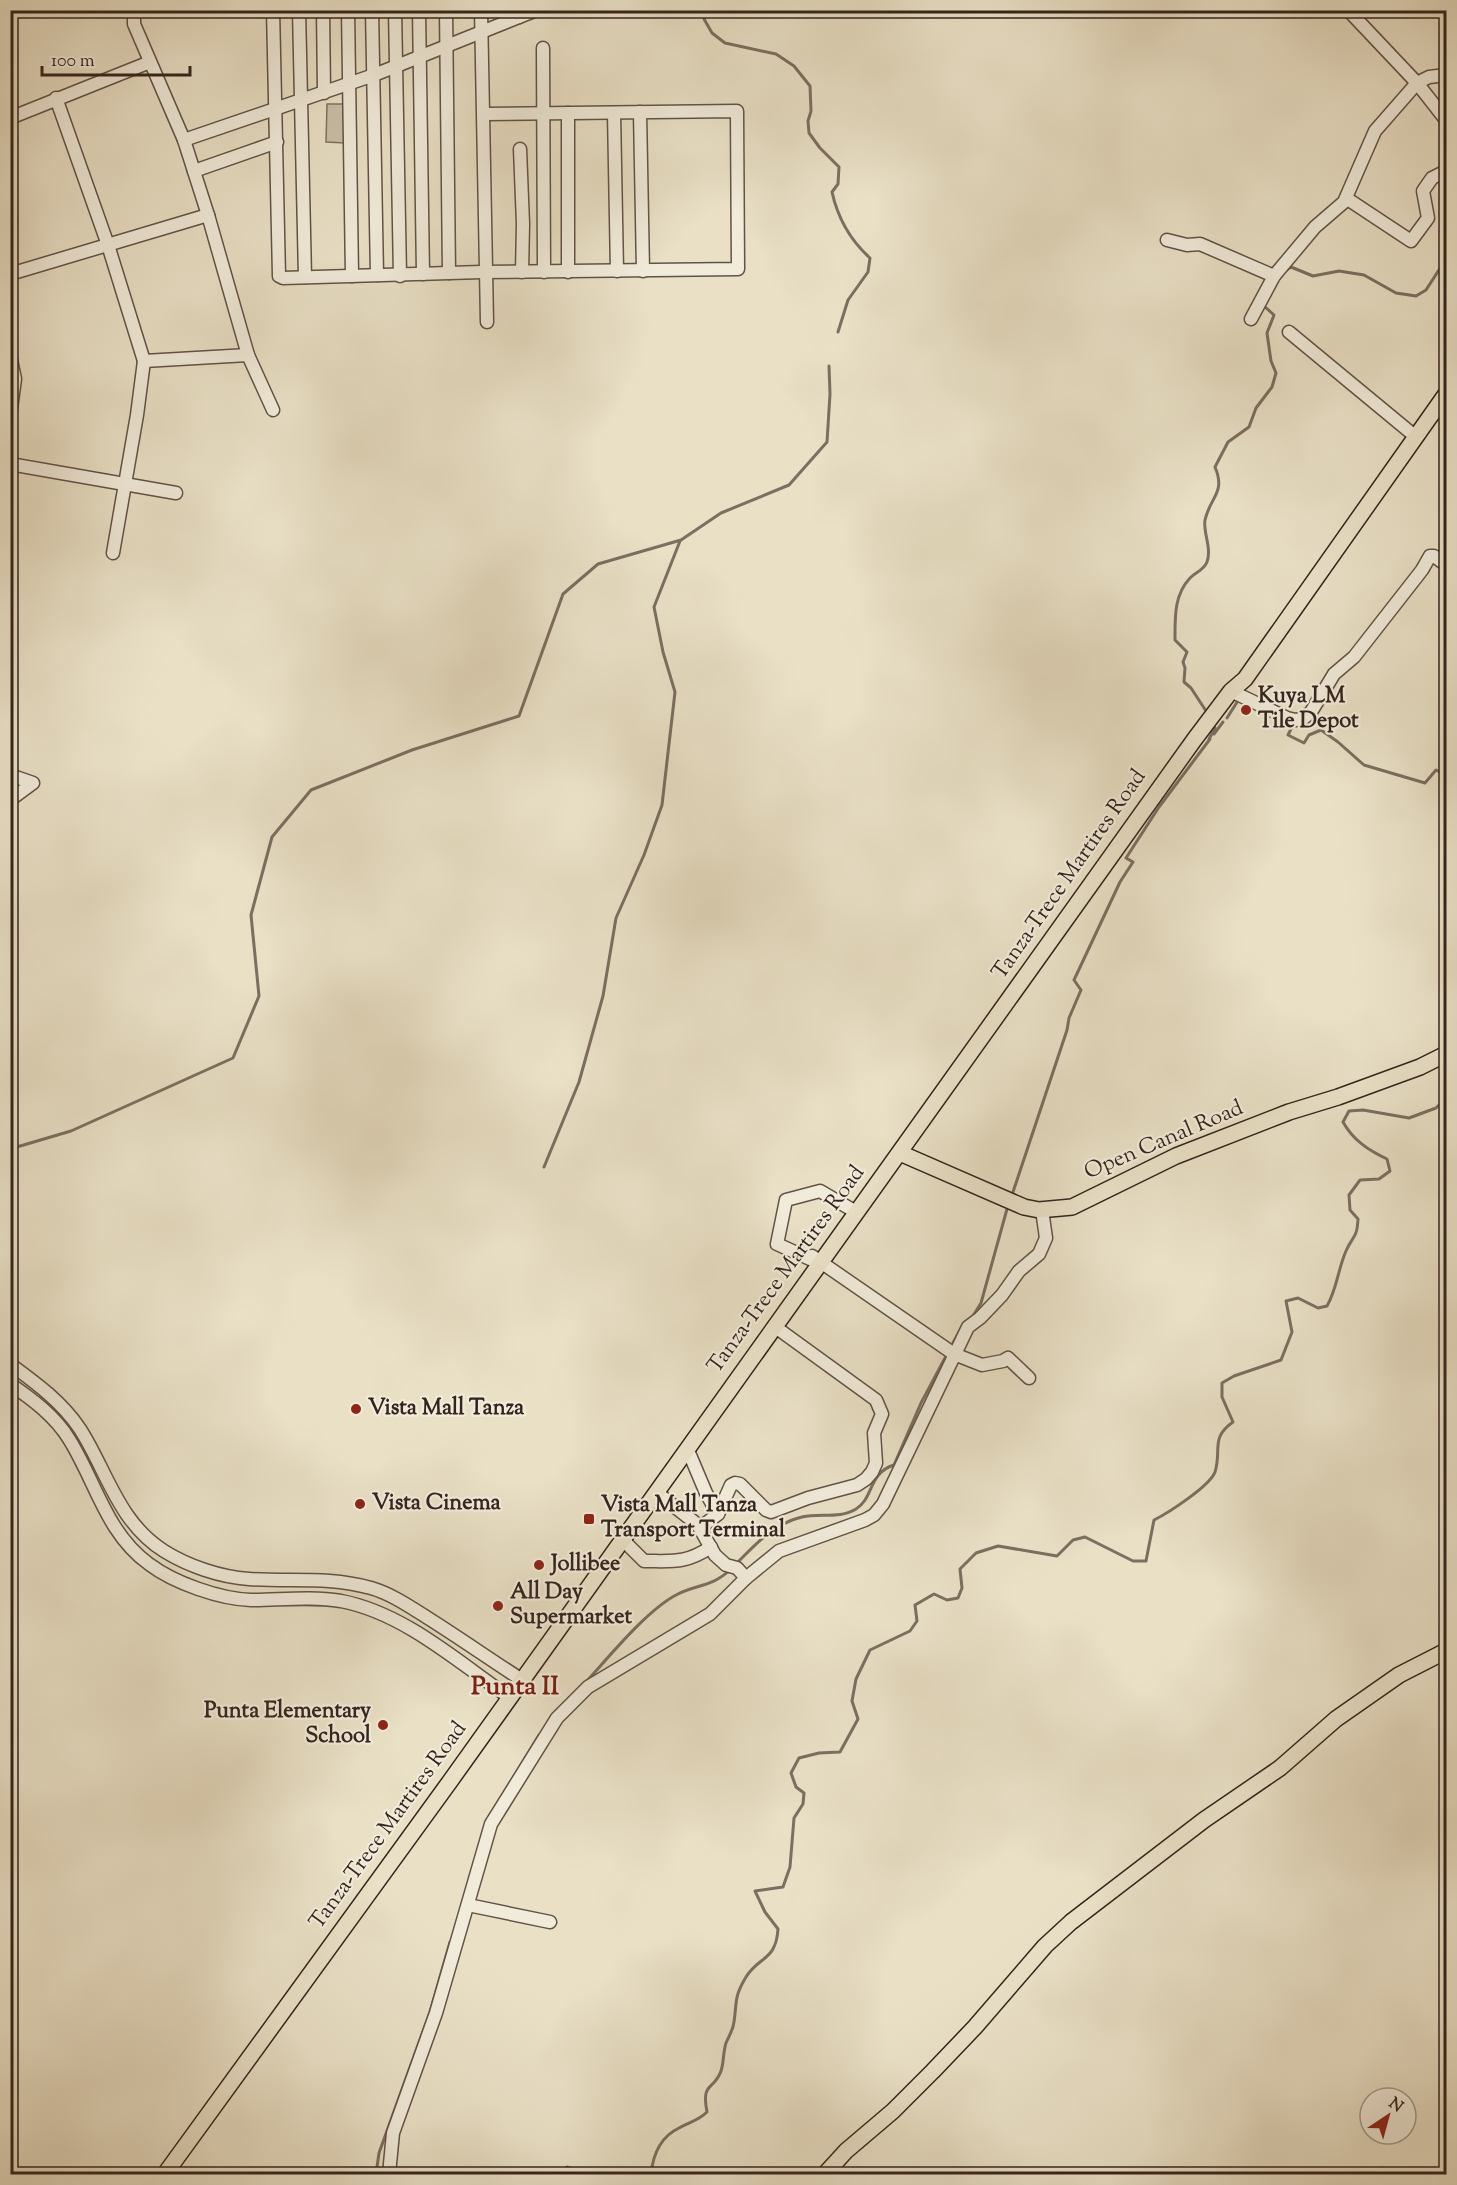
<svg xmlns="http://www.w3.org/2000/svg" width="1457" height="2185" viewBox="0 0 1457 2185" font-family="'Sorts Mill Goudy',serif">
<style>
.green{fill:#cac0a9;stroke:#807263;stroke-width:1.5}
.lines{fill:none;stroke-linecap:round;stroke-linejoin:round}
.stream{stroke:#7c6e60;stroke-width:3}
.minor-casing{stroke:#625347;stroke-width:15}
.major-casing{stroke:#35241d;stroke-width:18}
.minor{stroke:#f1ebda;stroke-width:12}
.major{stroke:#e9e0c6;stroke-width:15}
.poi-dot{fill:#8f2418;stroke:#f1ebda;stroke-width:2}
.labels{text-anchor:middle;dominant-baseline:central;stroke-width:4.5;stroke-linejoin:round;paint-order:stroke}
.poi-label{font-size:22px;font-weight:bold;fill:#35241d;stroke:#f1ebda;text-anchor:start}
.street-label{font-size:22px;fill:#35241d;stroke:#f1ebda}
.quarter-label{font-size:26px;font-weight:bold;fill:#7a1f14;stroke:#f1ebda}
</style>
<rect width="100%" height="100%" fill="#e9e0c6"/>
<filter id="stains"><feTurbulence type="fractalNoise" baseFrequency=".00333" numOctaves="4"/><feColorMatrix values="0 0 0 0 .2 0 0 0 0 .09 0 0 0 0 .02 0 0 0 .5 -.17"/></filter>
<radialGradient id="worn" r=".72"><stop offset=".6" stop-color="#630" stop-opacity="0"/><stop offset="1" stop-color="#630" stop-opacity=".3"/></radialGradient>
<polygon class="green" points="327,104 346,104 345,143 326,142"/>
<g class="lines">
<g class="stream">
<path d="M699 10 712 33 725 43 776 54 794 66 810 86 811 111 808 121 809 133 820 148 839 167 838 184 832 192C838 219 850 240 870 258L868 272 848 300 838 332"/>
<polyline points="1446,209 1444,223 1446,227"/>
<polyline points="1285,271 1291,267 1313,276 1339,271 1364,275 1396,293 1416,296 1426,290 1446,259"/>
<path d="M1208 714 1191 688 1184 682 1185 668 1183 662 1187 652 1175 640C1175 617 1174 595 1190 578 1196 572 1204 570 1207 562 1212 548 1203 533 1205 520 1210 497 1226 493 1215 467L1228 442 1249 427 1256 408 1272 387 1276 373 1271 361 1267 333 1274 315 1264 306 1265 303"/>
<polyline points="1227,718 1239,699"/>
<polyline points="1291,724 1293,725 1288,735 1304,743 1309,735 1321,730 1338,742 1364,765 1425,783 1436,770 1446,775"/>
<polyline points="1214,734 1223,722"/>
<polyline points="1209,739 1215,728 1213,722"/>
<polyline points="1443,1065 1446,1079"/>
<polyline points="10,1149 71,1131 233,1058 259,996 251,915 272,837 311,790 412,750 519,716 563,594 598,564 681,540 721,513 789,485 827,442 830,394 829,366"/>
<polyline points="544,1167 579,1082 603,996 616,918 644,855 662,805 675,692 663,652 654,607 680,541"/>
<polyline points="1013,1192 1067,1030 1069,1018 1081,990 1074,980 1120,882 1133,862 1126,858 1159,807 1210,739"/>
<polyline points="973,1316 981,1303 1007,1209"/>
<polyline points="953,1343 964,1323 968,1320"/>
<path d="M735 1565C755 1545 774 1523 802 1517 820 1513 840 1519 856 1509 874 1498 868 1473 894 1465L921 1403 945 1358"/>
<path d="M585 1683C609 1657 646 1611 676 1595 696 1584 711 1588 731 1569"/>
<polyline points="510,1783 539,1735"/>
<polyline points="376,2174 379,2153 430,2012 450,1942"/>
<polyline points="554,2174 567,2167 589,2174"/>
<path d="M651 2174C653 2155 660 2137 679 2128 689 2122 698 2121 707 2112 701 2081 714 2091 721 2071 724 2062 723 2052 726 2043 729 2036 733 2030 734 2022 737 2001 734 1997 746 1977 759 1956 776 1961 778 1929L765 1912 755 1891 783 1887 790 1867 794 1818 803 1804 804 1793 796 1787 791 1773 799 1758 819 1753 840 1752 858 1719 852 1701 856 1679 870 1650 910 1631 917 1621 915 1605 934 1594 947 1600 958 1598 962 1588 960 1569 976 1553 998 1546 1057 1556 1073 1540 1085 1537 1133 1561H1146L1154 1520C1168 1513 1210 1486 1215 1472 1222 1450 1210 1438 1233 1422L1222 1397V1383L1234 1376 1281 1360 1292 1332 1286 1301 1298 1298 1318 1308 1327 1306C1337 1289 1338 1269 1346 1251 1353 1235 1357 1239 1358 1219L1350 1210 1349 1195 1360 1180 1379 1179 1390 1171 1387 1159C1368 1150 1353 1140 1343 1122L1349 1111 1363 1110 1409 1118 1436 1108 1446 1098"/>
<polyline points="1342,2174 1383,2168 1411,2174"/>
</g>
<g class="minor-casing">
<g id="minor">
<polyline points="134,10 134,24 184,140 208,215 248,355 273,410"/>
<polyline points="273,10 279,276 283,278 482,272 738,269 737,111 484,114"/>
<polyline points="299,10 305,277"/>
<polyline points="323,10 324,93"/>
<polyline points="348,10 352,276"/>
<polyline points="372,10 377,275"/>
<polyline points="395,10 400,276"/>
<polyline points="419,10 423,274"/>
<polyline points="446,10 449,273"/>
<polyline points="481,10 487,322"/>
<polyline points="1348,10 1417,83 1446,120"/>
<polyline points="519,17 537,10"/>
<polyline points="543,48 544,272"/>
<polyline points="56,98 108,245 144,361 248,355"/>
<polyline points="640,112 643,271"/>
<polyline points="614,113 617,271"/>
<polyline points="10,118 150,62"/>
<polyline points="184,140 374,75 519,17 518,10"/>
<polyline points="520,149 523,224 522,272"/>
<polyline points="194,171 277,142"/>
<polyline points="1346,198 1411,241 1428,218 1423,191 1432,178 1446,171"/>
<polyline points="1167,240 1187,245 1200,244 1274,276"/>
<polyline points="568,272 568,113"/>
<polyline points="10,274 208,215"/>
<polyline points="1251,319 1274,276 1315,227 1344,202 1375,131 1417,83 1429,77 1446,75"/>
<polyline points="1289,332 1416,437"/>
<polyline points="10,355 15,379 10,416"/>
<polyline points="10,464 176,493"/>
<polyline points="113,553 137,415 144,361"/>
<polyline points="1231,691 1287,718 1296,720 1304,718 1311,712 1334,674 1354,657 1422,570 1430,556 1434,556 1446,565"/>
<polyline points="10,775 33,783 10,800"/>
<polyline points="856,1212 820,1191 786,1200 777,1244 810,1259 812,1256 954,1354 982,1365 1003,1361 1008,1358 1029,1378"/>
<path d="M10 1364C36 1383 62 1402 80 1429 107 1471 118 1522 164 1551 188 1566 220 1577 249 1579 292 1582 327 1576 371 1588 392 1594 412 1608 431 1620 461 1639 491 1660 522 1680"/>
<path d="M10 1384C32 1399 55 1416 69 1439 96 1482 106 1533 149 1564 174 1583 220 1599 251 1600 280 1600 311 1596 341 1601 404 1613 458 1662 509 1697"/>
<polyline points="687,1448 706,1493 718,1514 700,1528"/>
<polyline points="656,1492 698,1525 715,1555 726,1565 737,1568 746,1578 779,1551 865,1520 874,1515 883,1504 968,1327 980,1318 1002,1295 1019,1271 1039,1254 1046,1238 1042,1210"/>
<polyline points="718,1514 731,1485 735,1483 740,1484 766,1510 771,1512 808,1498 857,1485 866,1479 872,1472 876,1463 874,1433 882,1414 876,1400 774,1326"/>
<path d="M622 1539 644 1561C673 1561 685 1564 711 1547"/>
<polyline points="468,1905 550,1922"/>
<polyline points="389,2174 393,2133 436,2013 491,1824 557,1718 588,1687 710,1614 746,1578"/>
</g>
</g>
<g class="major-casing">
<g id="major">
<polyline points="900,1153 1024,1207 1039,1210 1072,1207 1176,1156 1289,1112 1338,1097 1420,1067 1446,1054"/>
<polyline points="165,2174 451,1780 1194,740 1231,691 1245,679 1446,394"/>
<polyline points="825,2174 846,2151 893,2111 933,2071 975,2027 1045,1946 1071,1922 1204,1820 1280,1768 1336,1719 1399,1675 1446,1651"/>
</g>
</g>
<use href="#minor" class="minor"/>
<use href="#major" class="major"/>
</g>
<g class="poi-dot">
<circle cx="1246" cy="710" r="6"/>
<circle cx="356" cy="1409" r="6"/>
<circle cx="360" cy="1504" r="6"/>
<rect x="583" y="1513" width="12" height="12" rx="3"/>
<circle cx="539" cy="1565" r="6"/>
<circle cx="498" cy="1606" r="6"/>
<circle cx="383" cy="1725" r="6"/>
</g>
<g class="labels">
<g class="poi-label">
<text x="1258" y="697">Kuya LM<tspan x="1258" dy="25">Tile Depot</tspan></text>
<text x="368" y="1409">Vista Mall Tanza</text>
<text x="372" y="1504">Vista Cinema</text>
<text x="601" y="1506">Vista Mall Tanza<tspan x="601" dy="25">Transport Terminal</tspan></text>
<text x="551" y="1565">Jollibee</text>
<text x="510" y="1593">All Day<tspan x="510" dy="25">Supermarket</tspan></text>
<text x="371" y="1712" text-anchor="end">Punta Elementary<tspan x="371" dy="25">School</tspan></text>
</g>
<g class="street-label">
<text transform="translate(1070 875) rotate(-55)">Tanza-Trece Martires Road</text>
<text transform="translate(1164 1141) rotate(-23)">Open Canal Road</text>
<text transform="translate(787 1270) rotate(-54)">Tanza-Trece Martires Road</text>
<text transform="translate(389 1826) rotate(-54)">Tanza-Trece Martires Road</text>
</g>
<g class="quarter-label">
<text x="515" y="1687">Punta II</text>
</g>
</g>
<rect width="1457" height="2185" fill="none" stroke="#e9e0c6" stroke-width="36"/>
<rect x="12" y="12" width="1433" height="2161" fill="none" stroke="#35241d" stroke-width="3"/>
<rect x="18" y="18" width="1421" height="2149" fill="none" stroke="#35241d" stroke-width="1.5"/>
<g transform="translate(1388 2116) rotate(36)"><circle r="28" fill="#f1ebda" stroke="#a69b8e" stroke-width="1.5"/>
<path d="M0-4.5L10 22L0 15L-10 22Z" fill="#8f2418"/>
<text y="-9" font-size="16" font-weight="bold" text-anchor="middle" fill="#35241d">N</text>
</g>
<path d="M42 66v9h148v-9" fill="none" stroke="#35241d" stroke-width="3"/>
<text x="51" y="66" font-size="18" fill="#35241d" stroke="#f1ebda" stroke-width="4.5" paint-order="stroke">100 m</text>
<rect width="100%" height="100%" filter="url(#stains)"/>
<rect width="100%" height="100%" fill="url(#worn)"/>
</svg>
